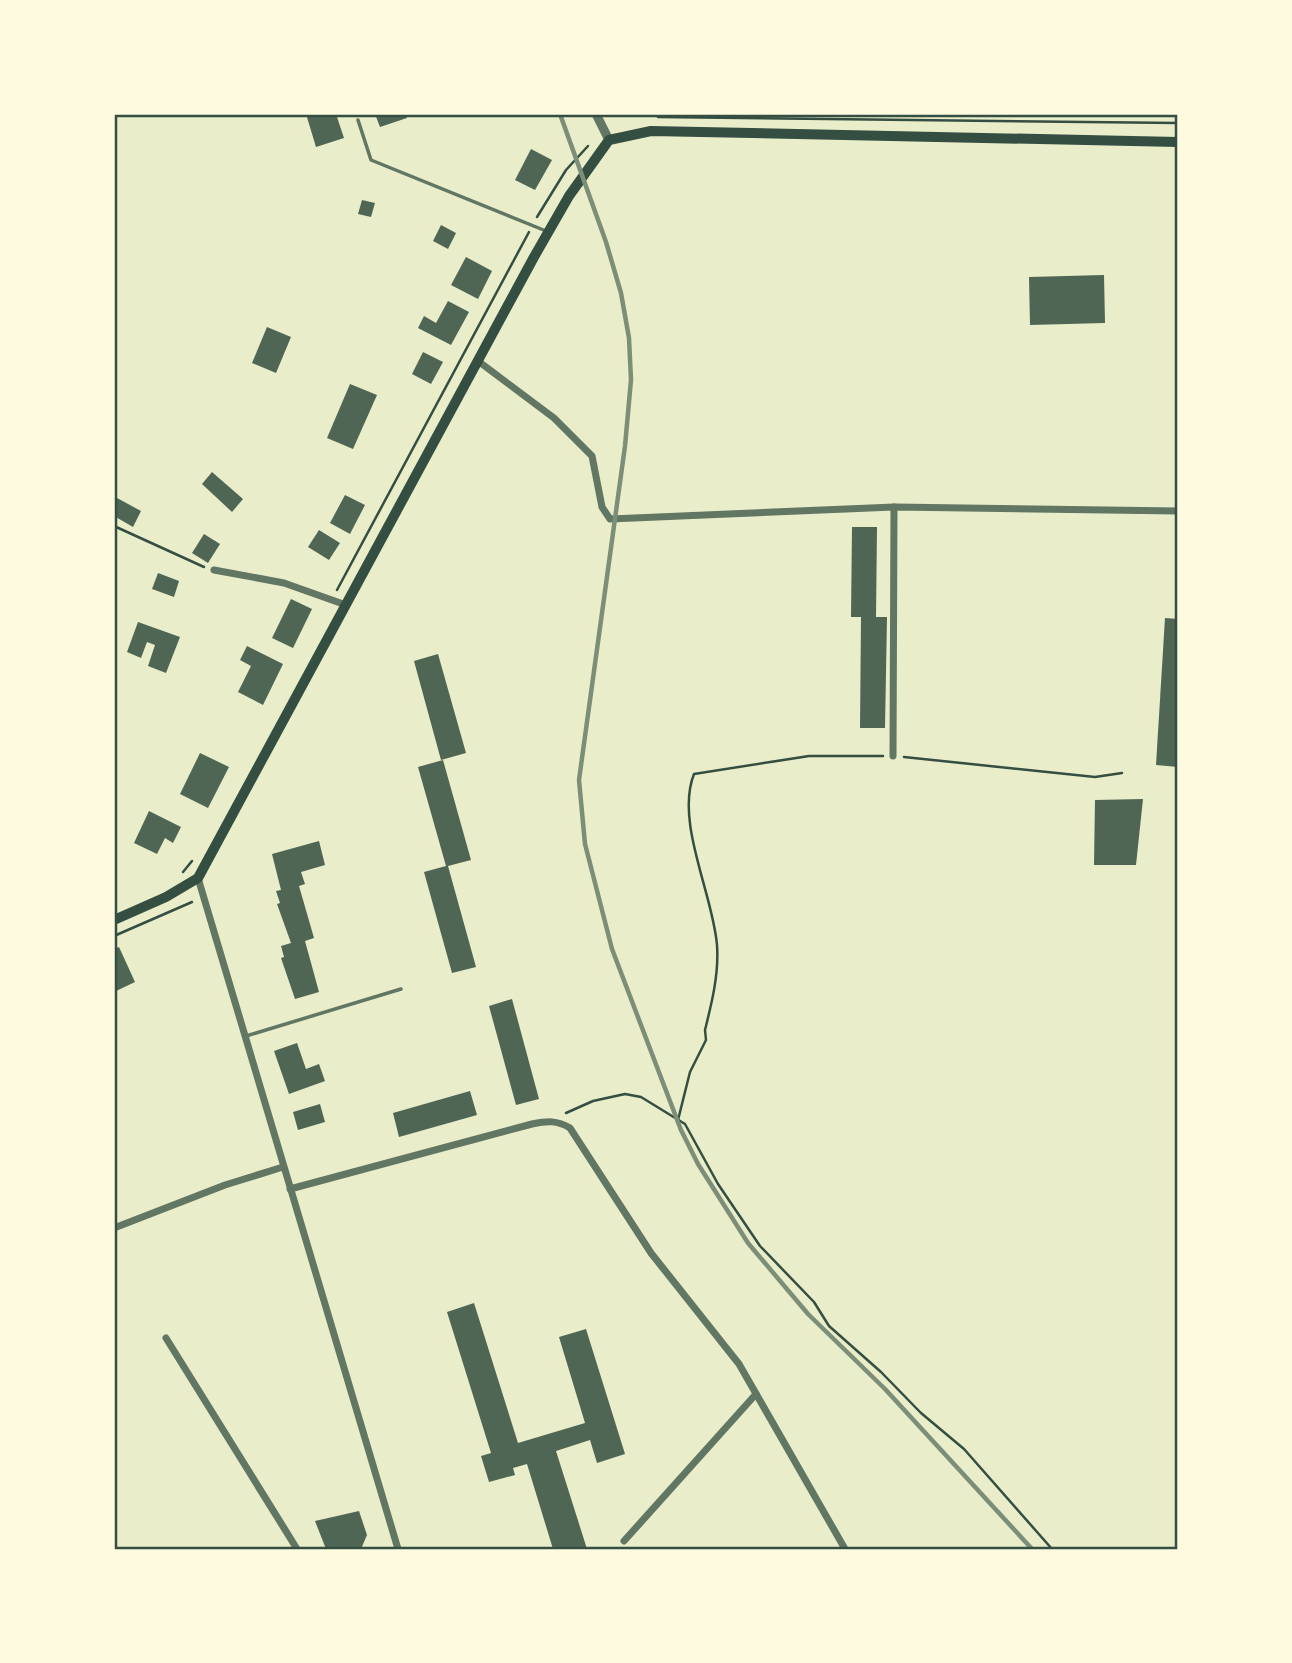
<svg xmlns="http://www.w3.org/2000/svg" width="1292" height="1663" viewBox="0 0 1292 1663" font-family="Barlow,sans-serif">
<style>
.building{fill:#4f6655}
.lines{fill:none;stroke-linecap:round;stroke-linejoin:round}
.path{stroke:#344e41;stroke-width:2.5}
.service{stroke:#617663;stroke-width:3.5}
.minor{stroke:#617663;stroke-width:7}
.tertiary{stroke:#617663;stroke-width:9}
.secondary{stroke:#344e41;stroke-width:10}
.rail{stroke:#7c8e77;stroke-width:4.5}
.neatline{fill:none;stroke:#344e41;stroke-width:2.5}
</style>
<rect width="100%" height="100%" fill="#e9edc9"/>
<g class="building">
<polygon points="306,114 336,114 344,138 316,147"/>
<polygon points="375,114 406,114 407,118 380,127"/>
<polygon points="531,149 552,160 535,190 515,180"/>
<polygon points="362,200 375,203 371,217 358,214"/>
<polygon points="441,225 456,233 448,249 433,241"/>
<polygon points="466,257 492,271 478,299 451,285"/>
<polygon points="1104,275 1105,323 1030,325 1029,277"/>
<polygon points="448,301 469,312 451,345 418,328 424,316 436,323"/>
<polygon points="267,327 291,337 276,373 252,363"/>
<polygon points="423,352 443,362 431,384 412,374"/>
<polygon points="350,384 377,395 353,449 327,438"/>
<polygon points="212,472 243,499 232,512 202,484"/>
<polygon points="345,495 365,505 350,534 330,523"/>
<polygon points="117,498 141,511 133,527 114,516"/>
<polygon points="852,527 877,527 876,617 887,617 885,728 860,728 861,617 851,617"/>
<polygon points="319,530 340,543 329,560 308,547"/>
<polygon points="204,534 220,544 208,563 192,553"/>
<polygon points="158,573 179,581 174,597 152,589"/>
<polygon points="291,599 312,609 293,648 272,638"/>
<polygon points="1165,618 1178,619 1178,767 1156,765"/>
<polygon points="138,622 180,637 166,673 148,666 155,645 147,642 141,658 127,652"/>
<polygon points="247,646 283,664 263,705 238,692 251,666 240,660"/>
<polygon points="438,654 466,753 441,760 414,661"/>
<polygon points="200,753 229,767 208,808 180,794"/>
<polygon points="443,760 471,860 448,866 476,967 452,973 424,872 446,866 418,767"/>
<polygon points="1143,799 1136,865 1094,865 1095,800"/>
<polygon points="149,811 181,827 173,843 165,838 157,854 134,843"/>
<polygon points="319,841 325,865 301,872 305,884 299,886 314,938 305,941 319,992 295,999 281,958 284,957 281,946 291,943 277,904 280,903 276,891 281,890 272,854"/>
<polygon points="119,947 135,982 114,992 114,949"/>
<polygon points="512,999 539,1099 516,1105 489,1006"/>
<polygon points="297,1043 306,1069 319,1064 325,1081 289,1094 274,1051"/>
<polygon points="470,1091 477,1115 399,1137 393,1113"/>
<polygon points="320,1104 325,1122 298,1130 293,1112"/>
<polygon points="474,1303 518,1443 585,1423 559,1337 586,1329 625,1454 597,1463 590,1440 556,1451 587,1549 553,1549 527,1464 513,1468 515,1475 489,1482 481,1456 491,1453 447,1312"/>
<polygon points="359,1511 367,1535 361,1549 326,1549 315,1521"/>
</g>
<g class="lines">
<g class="path">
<polyline points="658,117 1178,123"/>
<polyline points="537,217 566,170 588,146"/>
<polyline points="114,526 204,567"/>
<polyline points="337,590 529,232"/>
<polyline points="904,757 1095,777 1122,773"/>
<polyline points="183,872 192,861"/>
<polyline points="114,936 192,902"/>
<polyline points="566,1113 593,1101 625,1094 641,1097 685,1124 718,1184 760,1246 814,1302 829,1326 881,1372 921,1413 964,1449 1052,1549"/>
<path d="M678 1120 690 1072 706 1040 705 1030C712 1002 719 974 717 945 713 894 675 822 694 774L809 756H883"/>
</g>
<g class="service">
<polyline points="358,120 371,160 546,231"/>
<polyline points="246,1036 401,989"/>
</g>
<g class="minor">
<polyline points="478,361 554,418 592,456 602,507 610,519 894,507 1178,511"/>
<polyline points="214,570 284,583 346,605"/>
<polyline points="893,756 894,507"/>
<polyline points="198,878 398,1549"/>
<path d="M290 1189 532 1124C547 1121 557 1120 570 1128L651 1253 739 1364 845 1549"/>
<polyline points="114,1228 225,1185 283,1167"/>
<polyline points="166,1338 297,1549"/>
<polyline points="624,1541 756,1394"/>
</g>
<polyline class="tertiary" points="596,114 609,140"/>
<polyline class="secondary" points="114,920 166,897 198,878 534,257 569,196 609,140 651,131 1178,142"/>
<polyline class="rail" points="560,114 606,242 621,293 629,338 631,380 625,446 579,780 585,844 612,949 681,1130 698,1164 748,1243 808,1314 885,1389 1032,1549"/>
</g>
<rect width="1292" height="1663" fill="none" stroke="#fefae0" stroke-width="231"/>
<rect x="116" y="116" width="1060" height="1432" class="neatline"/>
</svg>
